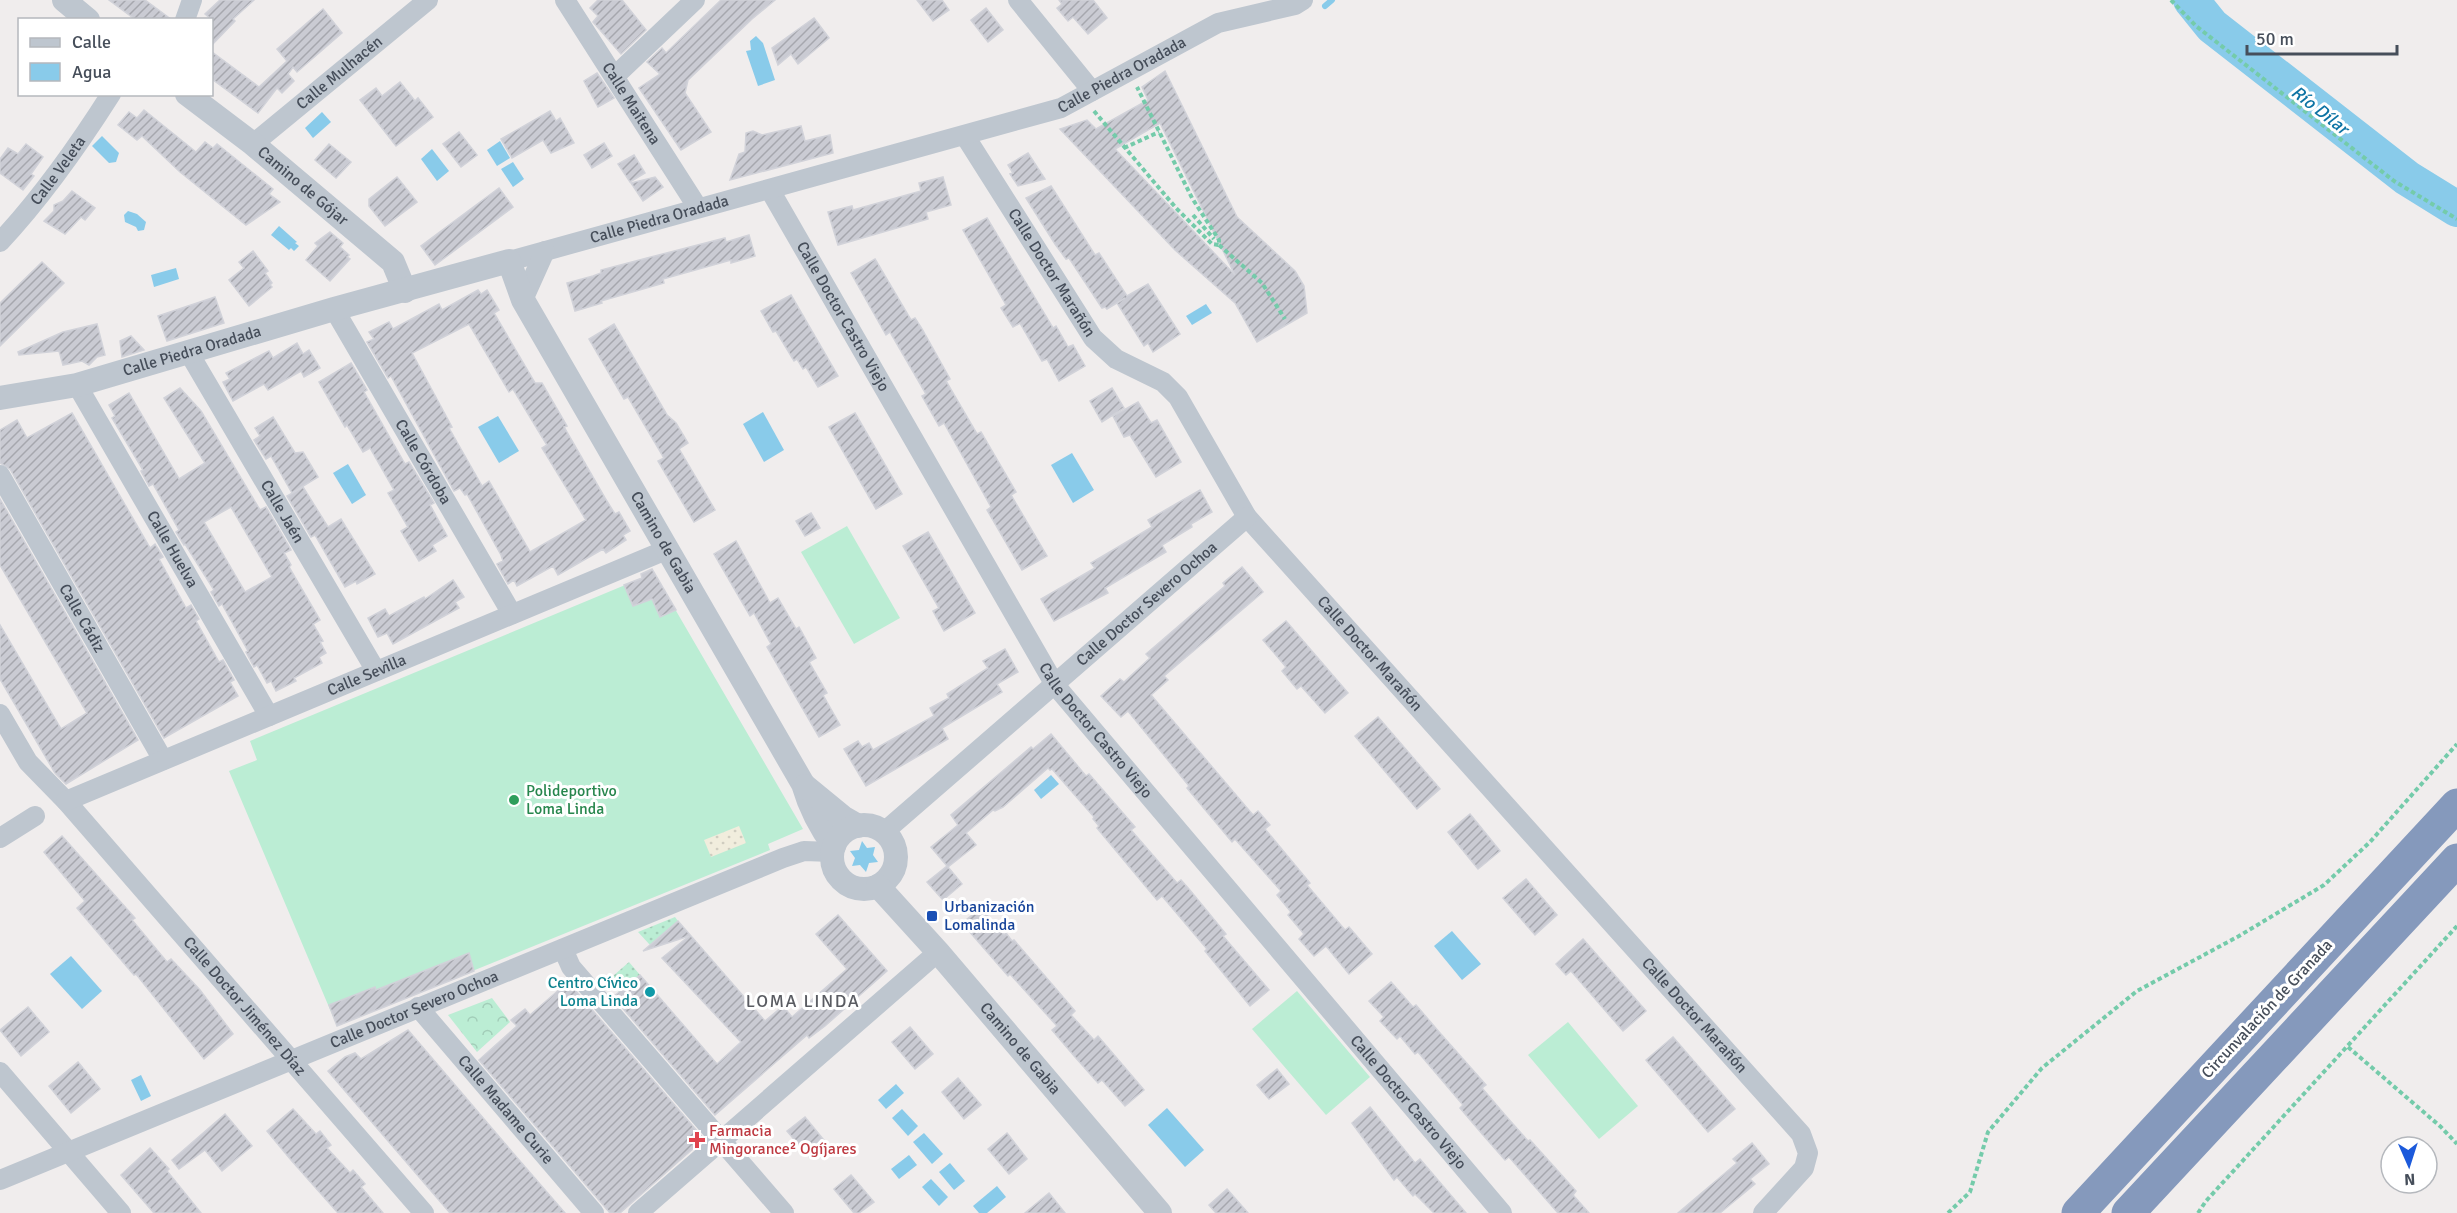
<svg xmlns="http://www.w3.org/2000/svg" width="2457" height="1213" viewBox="0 0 2457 1213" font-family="Signika,sans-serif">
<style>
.grass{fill:#bbedd4}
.forest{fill:url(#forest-crowns)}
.sand{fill:url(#sand-dots)}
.garden{fill:url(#garden-dots)}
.water{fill:#89cbea}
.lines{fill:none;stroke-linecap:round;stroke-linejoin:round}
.stream{stroke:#89cbea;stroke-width:6}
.river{stroke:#89cbea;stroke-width:36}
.building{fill:url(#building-hatch);stroke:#d1d2d9;stroke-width:1.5;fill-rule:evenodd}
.path{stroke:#74cbaa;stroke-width:4;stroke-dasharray:4.5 3;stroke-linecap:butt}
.minor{stroke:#bec6cf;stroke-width:20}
.tertiary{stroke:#bec6cf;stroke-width:24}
.motorway{stroke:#8599bc;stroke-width:33}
.leisure-dot{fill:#2e9e5b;stroke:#fff;stroke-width:2}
.transit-dot{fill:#1a4fb4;stroke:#fff;stroke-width:2}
.culture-dot{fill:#0f9aa8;stroke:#fff;stroke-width:2}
.health-dot{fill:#e0444e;stroke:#fff;stroke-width:2}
.labels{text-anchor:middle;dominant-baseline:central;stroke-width:6;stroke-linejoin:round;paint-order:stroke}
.street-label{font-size:16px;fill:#464e5a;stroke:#fff}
.leisure-label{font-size:16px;fill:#27864d;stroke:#fff;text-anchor:start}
.transit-label{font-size:16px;fill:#164399;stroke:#fff;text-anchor:start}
.culture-label{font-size:16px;fill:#0d838f;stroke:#fff;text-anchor:end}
.health-label{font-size:16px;fill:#be3a42;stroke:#fff;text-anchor:start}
.water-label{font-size:18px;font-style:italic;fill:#0e74a4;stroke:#fff}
.neighbourhood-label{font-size:18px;letter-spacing:1.5px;fill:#5a5c62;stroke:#fff}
</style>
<defs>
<pattern id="forest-crowns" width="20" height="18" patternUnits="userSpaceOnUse" patternTransform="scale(1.5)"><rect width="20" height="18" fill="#bbedd4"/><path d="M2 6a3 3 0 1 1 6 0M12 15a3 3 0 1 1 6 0" fill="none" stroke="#a2cdb8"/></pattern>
<pattern id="sand-dots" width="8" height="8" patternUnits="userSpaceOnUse" patternTransform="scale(1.5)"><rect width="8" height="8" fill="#f1eddd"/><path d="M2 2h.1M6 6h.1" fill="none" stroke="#d0cdc0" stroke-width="1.8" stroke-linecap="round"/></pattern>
<pattern id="garden-dots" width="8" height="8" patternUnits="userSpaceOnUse" patternTransform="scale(1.5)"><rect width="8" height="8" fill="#bbedd4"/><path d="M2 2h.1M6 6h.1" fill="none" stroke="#a2cdb8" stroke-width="1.8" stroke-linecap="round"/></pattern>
<pattern id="building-hatch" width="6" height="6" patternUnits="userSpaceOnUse" patternTransform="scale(1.5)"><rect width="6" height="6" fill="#cacbd3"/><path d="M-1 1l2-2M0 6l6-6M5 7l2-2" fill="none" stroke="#a6a7ae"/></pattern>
</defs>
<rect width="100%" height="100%" fill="#f0eded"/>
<g class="grass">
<polygon points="847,526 900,618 854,644 801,552"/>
<polygon points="654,573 803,829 768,844 770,850 337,1026 229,771 257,760 250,741"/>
<polygon points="1297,991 1370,1077 1326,1115 1252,1029"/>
<polygon points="1568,1022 1638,1106 1599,1139 1528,1055"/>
</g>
<polygon class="forest" points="492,998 510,1022 477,1052 448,1015"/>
<polygon class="sand" points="739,826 746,843 711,857 704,840"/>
<g class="garden">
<polygon points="675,917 678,921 650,945 638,932"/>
<polygon points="629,962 640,975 619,993 613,976"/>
</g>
<g class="water">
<polygon points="756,36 763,43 775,80 758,86 746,51 751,50 750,41"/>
<polygon points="322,112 331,122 313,138 305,128"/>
<polygon points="102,136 119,153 116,162 109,163 92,146"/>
<polygon points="500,141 510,158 497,166 487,150"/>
<polygon points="432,149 449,171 437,181 421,159"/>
<polygon points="513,162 524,179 513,187 501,169"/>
<polygon points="128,211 137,214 146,222 144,230 138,231 136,227 125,222 124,215"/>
<polygon points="279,226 297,242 295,243 299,246 294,251 291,248 289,250 271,235"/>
<polygon points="176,268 179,279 154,287 151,275"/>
<polygon points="1206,304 1212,313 1192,325 1186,316"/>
<polygon points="763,412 784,450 764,462 743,424"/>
<polygon points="498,416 519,451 499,463 478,427"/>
<polygon points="1072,453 1094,490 1073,503 1051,465"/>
<polygon points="348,464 366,495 352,504 333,473"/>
<polygon points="1051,775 1059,784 1041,799 1034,790"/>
<polygon points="862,841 867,848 875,847 873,855 878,862 869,863 866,872 860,865 852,866 855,858 850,851 859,850"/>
<polygon points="1452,931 1481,964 1462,980 1434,946"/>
<polygon points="71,956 102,991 82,1009 50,974"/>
<polygon points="141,1075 151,1096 141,1101 131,1080"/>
<polygon points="896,1084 904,1093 886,1109 878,1100"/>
<polygon points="1167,1108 1204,1150 1185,1167 1148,1125"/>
<polygon points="902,1109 918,1126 908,1136 892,1118"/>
<polygon points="924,1133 943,1154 932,1164 913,1142"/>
<polygon points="909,1155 917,1165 899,1179 891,1169"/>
<polygon points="950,1163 965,1181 954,1190 939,1172"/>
<polygon points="931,1179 948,1197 939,1206 922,1187"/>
<polygon points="997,1186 1006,1197 987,1213 979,1213 973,1206"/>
</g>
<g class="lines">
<polyline class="stream" points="1325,6 1332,0"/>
<polyline class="river" points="2191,0 2212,26 2407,178 2457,209"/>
</g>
<g class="building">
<polygon points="109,0 145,0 172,20 136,20"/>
<polygon points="220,0 254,0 233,19 235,21 212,45 212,20 205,14"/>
<polygon points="598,0 622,0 646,30 621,54 593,22 598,16 590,8"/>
<polygon points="721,0 775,0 752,19 688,80 685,93 711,132 681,150 639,88 660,74 647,62 662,48 666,53"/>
<polygon points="917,0 942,0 949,10 933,21"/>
<polygon points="1059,0 1093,0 1107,18 1088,34 1073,17 1068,21 1057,8 1062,4"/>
<polygon points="986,8 1003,30 988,42 971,20"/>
<polygon points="323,9 342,33 297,72 293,67 288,74 294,81 282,93 277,88 258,113 212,79 212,52 259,87 287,61 277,49"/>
<polygon points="814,18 829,38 798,64 791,54 778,65 772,48"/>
<path d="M1165 71 1237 217 1295 271 1304 286 1307 313 1257 342 1235 303 1175 250 1060 129 1087 120 1096 129 1148 100 1142 87ZM1160 123 1235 275 1115 149Z"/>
<polygon points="597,73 614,98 598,107 584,81"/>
<polygon points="400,82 415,101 418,98 433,117 396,146 360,100 376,88 382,96"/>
<polygon points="144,110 196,152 205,142 213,148 217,144 273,189 269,194 280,202 246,225 180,172 142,136 137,140 118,125 129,112 137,118"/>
<polygon points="550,111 556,121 560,118 574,143 551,153 543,140 512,158 501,139"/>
<polygon points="801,126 805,141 830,135 833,153 730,180 739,154 745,152 746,133 753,131 762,135"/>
<polygon points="459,132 477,155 461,167 443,144"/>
<polygon points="604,143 612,156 592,168 584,155"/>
<polygon points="26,144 43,157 31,174 34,176 23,190 0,173 0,159 8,148 18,154"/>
<polygon points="329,144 351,162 336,178 315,160"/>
<polygon points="1028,153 1045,179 1018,186 1010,174 1013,173 1008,165"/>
<polygon points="634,155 645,173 630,182 618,164"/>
<polygon points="397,177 417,202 385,226 369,206 369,199"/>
<polygon points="655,177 663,187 643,201 631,183"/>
<polygon points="943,177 951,205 926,212 928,219 838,245 828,212 852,206 853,210 921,191 919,183"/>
<polygon points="1051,186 1095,255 1099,253 1127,296 1148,284 1180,334 1153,352 1148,343 1144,346 1117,303 1125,298 1107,309 1105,307 1102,308 1069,258 1066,259 1055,244 1026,198"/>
<polygon points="499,188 513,207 435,265 421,246"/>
<polygon points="72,191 95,208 85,220 81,217 65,234 44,221 54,211 54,205 63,201"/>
<polygon points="987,218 1053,328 1056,326 1068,347 1073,345 1085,366 1059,381 1047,359 1042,361 1020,323 1013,327 1001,308 1006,305 963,230"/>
<polygon points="330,232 343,243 340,247 349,255 347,257 350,259 330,281 306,260 318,246 315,243"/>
<polygon points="749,235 755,256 731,263 731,260 663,279 664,283 601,301 602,303 575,311 567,283 593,276 601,273 601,270 647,258 725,238 726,242"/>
<polygon points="253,251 268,271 265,273 272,283 270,285 272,287 249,306 229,280 244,268 239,262"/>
<polygon points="875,259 911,320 915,318 922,329 950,379 946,381 977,434 981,432 1016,492 1011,495 1047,556 1022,570 987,510 991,507 944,423 939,426 922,396 926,394 890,332 886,335 851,273"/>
<polygon points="42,262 64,283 0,346 0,303"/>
<path d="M478 290 481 294 487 290 499 310 494 313 535 383H542L567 426 564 427 605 498 615 514 619 512 630 531 623 535 626 540 606 553 603 549 558 575 553 566 517 586 514 580 508 584 497 564 503 561 501 555 467 494 465 495 460 488 454 491 391 376 388 378 367 342 374 339 369 332 389 322 393 329 439 304 442 310ZM469 324 509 392 513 389 539 432 547 445 542 448 586 520 530 552 489 481 482 486 449 428 452 427 412 353Z"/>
<polygon points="791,295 838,376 818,387 806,367 803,369 797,359 794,361 776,331 773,332 761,311"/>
<polygon points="215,297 224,323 167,341 158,316"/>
<polygon points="97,324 105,355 97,357 89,365 82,361 63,365 59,351 19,355 18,352 63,332"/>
<polygon points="614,324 667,415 676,423 688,443 679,449 715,510 694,522 658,461 664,458 628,397 624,399 589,339"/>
<polygon points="131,336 144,350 122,357 120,341"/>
<polygon points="297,343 303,354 309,350 320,368 304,377 301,371 268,390 264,384 233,401 223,382 230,379 226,373 269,351 273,358"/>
<polygon points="351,363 367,390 364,392 405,464 409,462 434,503 430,505 447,536 432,545 436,551 419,561 401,531 408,527 388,493 394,490 370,448 363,452 347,425 345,427 319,382"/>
<path d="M180 388 201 411 260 510 266 507 291 550 284 553 291 565 289 567 320 620 313 624 323 641 320 642 326 653 319 657 322 663 294 678 296 681 276 691 271 681 267 683 257 665 254 667 246 652 248 651 222 604 219 606 211 592 214 590 185 544 184 545 176 532 179 530 153 484 149 486 141 471 143 470 112 418 115 416 109 405 129 393 179 479 205 463 164 398ZM231 507 272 577 245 592 204 522Z"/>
<polygon points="1112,388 1124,408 1102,422 1090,401"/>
<polygon points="1138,402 1151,423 1157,420 1181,462 1156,477 1130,435 1124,437 1113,416"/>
<polygon points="72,413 150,548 155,544 163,557 159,559 186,608 191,605 199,619 196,621 219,662 223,660 234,680 230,682 238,696 164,738 10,469 0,463 0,430 17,420 27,438"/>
<polygon points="855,413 902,494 876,509 829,427"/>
<polygon points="273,417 295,453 303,452 318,477 292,493 271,456 266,459 254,440 260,436 255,428"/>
<polygon points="303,487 328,527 341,519 375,574 357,584 356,581 345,587 315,535 311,537 287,496"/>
<polygon points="1200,490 1212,512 1191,524 1192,527 1162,545 1166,552 1105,588 1108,593 1054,621 1041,599 1095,568 1091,563 1152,527 1148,520"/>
<polygon points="0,499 138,740 66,784 55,773 0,679 0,625 61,729 87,713 0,565"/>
<polygon points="811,513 820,528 805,536 796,521"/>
<polygon points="928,532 975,613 944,631 933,611 939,608 903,546"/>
<polygon points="736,541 770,603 778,598 796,629 799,627 816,658 809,662 827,693 823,695 840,725 819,737 767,647 771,644 754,613 750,616 714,554"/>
<polygon points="1242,567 1263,592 1164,676 1168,680 1151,695 1253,815 1258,811 1270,825 1265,829 1310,883 1307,885 1345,930 1349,927 1372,954 1349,974 1326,946 1314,956 1299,939 1304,934 1288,915 1291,912 1277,895 1281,891 1235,839 1232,842 1187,788 1189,786 1128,711 1121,717 1101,696 1120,679 1124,682 1150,658 1146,654 1225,586 1223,583"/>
<polygon points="652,569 676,610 660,617 652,599 633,606 624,585 642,578 641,574"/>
<polygon points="453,580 464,597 455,602 459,608 393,644 387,633 378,637 368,618 385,609 389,616 424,597 425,599"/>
<polygon points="1286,621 1348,693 1325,713 1301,686 1297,689 1282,671 1286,667 1263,640"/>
<polygon points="1005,649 1018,672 997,684 1002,692 942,728 948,739 866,786 844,749 858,741 862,747 869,743 873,750 934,716 930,708 949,698 947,694 988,668 983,661"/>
<polygon points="1378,717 1440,789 1417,809 1355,736"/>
<polygon points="1051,734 1086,776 1089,774 1135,827 1131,830 1177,883 1181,880 1189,889 1226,934 1223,936 1269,990 1250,1006 1205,951 1207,949 1162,896 1157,900 1097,828 1099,826 1093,819 1094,817 1052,769 1050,770 1048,768 1003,807 995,811 993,810 966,833 976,845 948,867 962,884 943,900 927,882 947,866 931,847 958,825 951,815 1031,747 1033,749"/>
<polygon points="1470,814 1500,851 1478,869 1448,832"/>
<polygon points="62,836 135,918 132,920 167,962 171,959 200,990 233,1034 204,1059 136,974 134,975 77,908 85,901 44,852"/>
<polygon points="1526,879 1557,915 1535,935 1503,898"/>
<polygon points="981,908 1004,935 1006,933 1012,941 1014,940 1075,1011 1071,1015 1094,1040 1098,1036 1144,1090 1125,1106 1102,1080 1098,1083 1075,1057 1052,1030 1057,1026 1010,974 1008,976 962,923"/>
<polygon points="838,915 887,971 825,1026 809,1038 807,1035 715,1115 613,997 640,975 717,1064 741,1042 662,958 689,936 643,951 678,921 765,1021 783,1006 792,1017 847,969 816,934"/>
<polygon points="1583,939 1646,1011 1623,1031 1571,971 1566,975 1556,964"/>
<polygon points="469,953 474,971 337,1026 329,1005 375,987 376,990"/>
<polygon points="568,982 704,1139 620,1213 610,1213 479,1060 517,1026 511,1020 525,1009 530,1015"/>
<polygon points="1391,982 1413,1007 1416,1005 1440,1033 1486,1085 1482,1088 1505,1115 1528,1141 1530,1140 1576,1191 1573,1195 1589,1213 1558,1213 1509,1157 1505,1160 1483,1135 1460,1108 1463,1105 1418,1052 1415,1054 1400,1036 1397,1039 1380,1021 1384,1017 1369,1001"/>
<polygon points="28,1007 49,1032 21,1056 0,1030"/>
<polygon points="910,1027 933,1054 915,1069 892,1042"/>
<polygon points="408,1030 513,1153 565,1213 450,1213 328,1071 345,1057 355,1053 361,1059"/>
<polygon points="1673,1037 1735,1109 1708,1132 1646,1060"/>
<polygon points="78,1062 100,1089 71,1113 49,1086"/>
<polygon points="1277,1069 1289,1084 1269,1099 1257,1085"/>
<polygon points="958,1078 981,1105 964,1119 942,1092"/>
<polygon points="1370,1107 1415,1163 1420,1159 1466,1213 1434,1213 1415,1194 1413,1196 1397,1177 1394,1180 1352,1123"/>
<polygon points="293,1109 316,1134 320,1131 331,1145 327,1148 350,1173 353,1170 365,1184 361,1187 383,1213 338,1213 291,1160 267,1131"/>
<polygon points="225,1114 252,1146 222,1171 205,1150 179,1169 172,1160"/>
<polygon points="805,1117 827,1144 810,1158 787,1131"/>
<polygon points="1007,1133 1027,1159 1009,1174 988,1149"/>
<polygon points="1752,1143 1769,1164 1750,1179 1755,1184 1720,1213 1678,1213 1737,1163 1733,1159"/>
<polygon points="150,1148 169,1169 167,1171 201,1213 154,1213 121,1175"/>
<polygon points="851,1175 874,1202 859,1213 854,1213 834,1189"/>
<polygon points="1227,1189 1248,1213 1216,1213 1209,1205"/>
<polygon points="1049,1193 1065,1213 1025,1213"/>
</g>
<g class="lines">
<g class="path">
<polyline points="2171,0 2196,26 2394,181 2457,219"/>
<polyline points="1094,111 1176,208 1212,244 1219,245 1219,240 1192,198 1137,87"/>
<polyline points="1124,148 1159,132"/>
<polyline points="1193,215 1214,239"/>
<polyline points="1219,245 1262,283 1285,319"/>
<polyline points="2348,1047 2441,1127 2457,1144"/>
<polyline points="1948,1213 1970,1192 1988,1132 2042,1068 2137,991 2239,936 2324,885 2370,842 2457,744"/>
<polyline points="2198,1213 2206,1201 2457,926"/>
</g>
<g class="minor">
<path id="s1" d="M565 0 698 208"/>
<polyline points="1018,0 1092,91"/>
<polyline points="185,20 192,0"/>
<polyline points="615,76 695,0"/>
<path id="s2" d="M965 136 1093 338 1116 359 1163 382 1178 397 1247 517 1801 1134 1808 1153 1804 1168 1763 1213"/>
<path id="s3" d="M253 144 428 0"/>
<path id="s4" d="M770 190 1055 685 1502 1213"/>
<path id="s5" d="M0 242C42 197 78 146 111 94"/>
<path id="s6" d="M509 261 1061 108 1218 23 1295 5 1303 0"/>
<polyline points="523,300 545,251"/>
<path id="s7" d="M334 309 512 614"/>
<path id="s8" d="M189 353 376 671"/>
<path id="s9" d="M77 385 269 716"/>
<path id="s10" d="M0 475 163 760"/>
<path id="s11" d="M0 714 28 762 66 801 424 1213"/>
<path id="s12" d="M66 801 666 550"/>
<path id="s13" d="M884 832 1247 517"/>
<polyline points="0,838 35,816"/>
<polyline points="563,949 571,967 784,1213"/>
<path id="s14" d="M418 1007 594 1213"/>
<polyline points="0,1072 121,1213"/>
<path id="s15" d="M0 1180 783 858 804 851 832 852"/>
<polyline points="638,1213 938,952"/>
</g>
<g class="tertiary">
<polyline points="64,0 88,20"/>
<path id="s16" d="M187 94 253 144 393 262 405 291"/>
<path id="s17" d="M0 398 77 385 334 309 509 261 523 300 803 784C810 808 819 826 834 846"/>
<polyline points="805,786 844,818 858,826"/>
<circle cx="864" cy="857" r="32"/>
<path id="s18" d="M878 886 938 952 1160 1213"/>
</g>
<g class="motorway">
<polyline points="2078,1213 2457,805"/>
<polyline points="2128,1213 2457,860"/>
</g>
</g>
<circle class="leisure-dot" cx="514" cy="800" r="6"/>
<rect class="transit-dot" x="926" y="910" width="12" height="12" rx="3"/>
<circle class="culture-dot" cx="650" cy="992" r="6"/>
<path class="health-dot" d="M694 1131h6v6h6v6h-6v6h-6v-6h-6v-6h6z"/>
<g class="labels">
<g class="street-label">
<text stroke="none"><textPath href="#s3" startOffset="112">Calle Mulhacén</textPath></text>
<text stroke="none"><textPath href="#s6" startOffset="642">Calle Piedra Oradada</textPath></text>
<text stroke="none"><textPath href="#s1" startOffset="123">Calle Maitena</textPath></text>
<text stroke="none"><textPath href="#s5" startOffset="92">Calle Veleta</textPath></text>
<text stroke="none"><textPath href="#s16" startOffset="148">Camino de Gójar</textPath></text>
<text stroke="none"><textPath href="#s6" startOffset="156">Calle Piedra Oradada</textPath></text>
<text stroke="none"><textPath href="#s2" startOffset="162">Calle Doctor Marañón</textPath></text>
<text stroke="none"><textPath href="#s4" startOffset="146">Calle Doctor Castro Viejo</textPath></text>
<text stroke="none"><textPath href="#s17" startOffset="198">Calle Piedra Oradada</textPath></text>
<text stroke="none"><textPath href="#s7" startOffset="177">Calle Córdoba</textPath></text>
<text stroke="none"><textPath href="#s8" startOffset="184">Calle Jaén</textPath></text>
<text stroke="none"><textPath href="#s17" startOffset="849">Camino de Gabia</textPath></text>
<text stroke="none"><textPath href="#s9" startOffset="190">Calle Huelva</textPath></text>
<text stroke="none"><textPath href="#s13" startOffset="348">Calle Doctor Severo Ochoa</textPath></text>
<text stroke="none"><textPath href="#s10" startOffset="165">Calle Cádiz</textPath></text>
<text stroke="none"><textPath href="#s2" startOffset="666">Calle Doctor Marañón</textPath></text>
<text stroke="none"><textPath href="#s12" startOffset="326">Calle Sevilla</textPath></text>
<text stroke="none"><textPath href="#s4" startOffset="632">Calle Doctor Castro Viejo</textPath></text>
<text stroke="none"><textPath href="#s11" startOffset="382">Calle Doctor Jiménez Díaz</textPath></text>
<text stroke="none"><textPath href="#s15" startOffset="448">Calle Doctor Severo Ochoa</textPath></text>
<text transform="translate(2267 1009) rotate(-47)">Circunvalación de Granada</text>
<text stroke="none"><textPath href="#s2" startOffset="1152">Calle Doctor Marañón</textPath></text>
<text stroke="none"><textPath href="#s18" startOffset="216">Camino de Gabia</textPath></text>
<text stroke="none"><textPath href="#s4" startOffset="1118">Calle Doctor Castro Viejo</textPath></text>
<text stroke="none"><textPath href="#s14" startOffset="135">Calle Madame Curie</textPath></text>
</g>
<g class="leisure-label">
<text x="526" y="791">Polideportivo<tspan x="526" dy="18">Loma Linda</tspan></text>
</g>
<g class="transit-label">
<text x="944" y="907">Urbanización<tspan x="944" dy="18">Lomalinda</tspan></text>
</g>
<g class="culture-label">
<text x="638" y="983">Centro Cívico<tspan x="638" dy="18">Loma Linda</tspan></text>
</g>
<g class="health-label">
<text x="709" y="1131">Farmacia<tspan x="709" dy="18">Mingorance² Ogíjares</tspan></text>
</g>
<g class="water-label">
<text transform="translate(2320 110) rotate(38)">Río Dílar</text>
</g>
<g class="neighbourhood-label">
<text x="803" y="1001">LOMA LINDA</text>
</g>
</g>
<rect x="18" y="18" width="195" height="78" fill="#ffffff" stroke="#b5b8bd" stroke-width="1.5"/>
<rect x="30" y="38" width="30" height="9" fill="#bec6cf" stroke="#b5b8bd" stroke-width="1.5"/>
<text x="72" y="48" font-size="18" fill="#464e5a">Calle</text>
<rect x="30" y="63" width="30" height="18" fill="#89cbea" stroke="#b5b8bd" stroke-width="1.5"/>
<text x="72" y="78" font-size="18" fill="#464e5a">Agua</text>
<g transform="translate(2409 1165) rotate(177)"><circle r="28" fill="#ffffff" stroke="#b5b8bd" stroke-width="1.5"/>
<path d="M0-4.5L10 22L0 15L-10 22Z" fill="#1c5adb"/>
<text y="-9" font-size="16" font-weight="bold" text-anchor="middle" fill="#464e5a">N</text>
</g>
<path d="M2247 45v9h150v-9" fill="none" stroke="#464e5a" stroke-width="3"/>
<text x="2256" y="45" font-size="18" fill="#464e5a" stroke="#ffffff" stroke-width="4.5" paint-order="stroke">50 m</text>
</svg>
